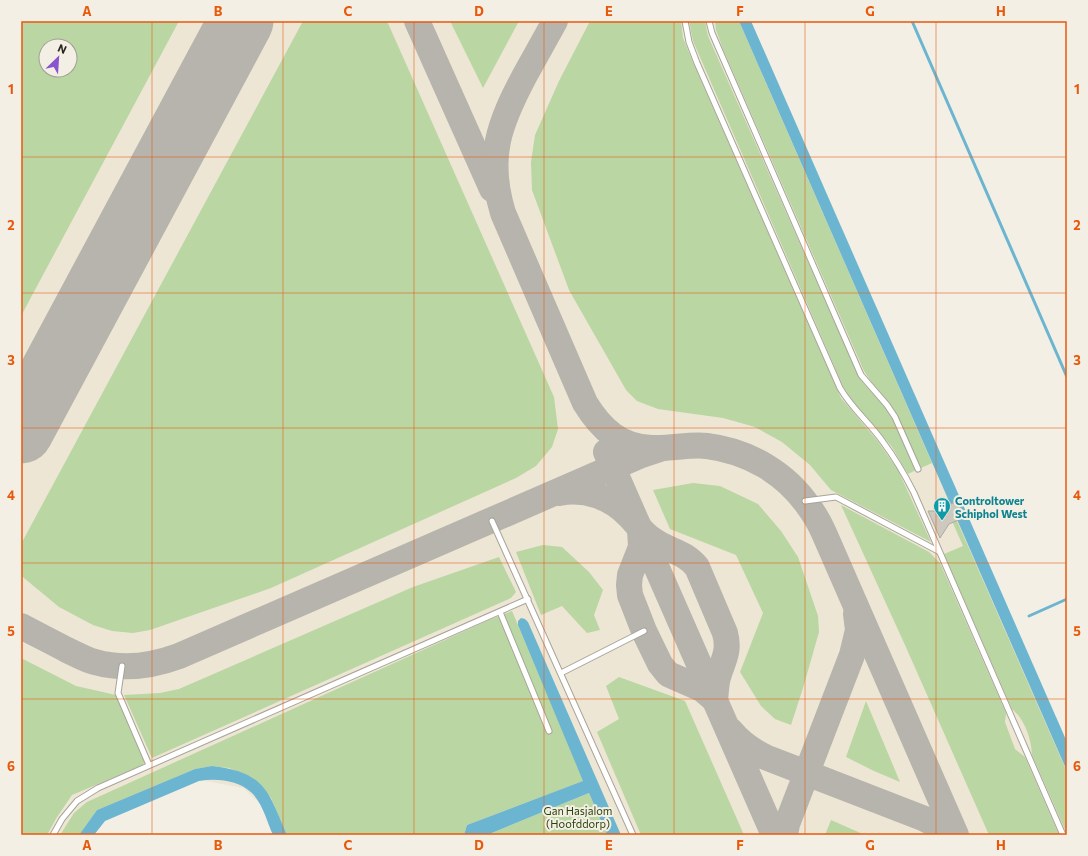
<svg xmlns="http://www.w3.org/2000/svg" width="1088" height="856" viewBox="0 0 1088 856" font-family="Commissioner,sans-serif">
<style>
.built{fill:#ede6d4;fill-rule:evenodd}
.green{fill:#bad6a2;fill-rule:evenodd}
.water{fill:#6cb5d0}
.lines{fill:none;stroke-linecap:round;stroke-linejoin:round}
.stream{stroke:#6cb5d0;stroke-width:3}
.taxiway{stroke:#b6b4ac;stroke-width:26}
.runway{stroke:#b6b4ac;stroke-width:65}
.building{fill:#cdc9bf;stroke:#afaba1}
.lane-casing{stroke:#a8a49a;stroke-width:7}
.lane{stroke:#fff;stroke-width:5}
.grid{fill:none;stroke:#e8590c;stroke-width:1;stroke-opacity:0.55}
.labels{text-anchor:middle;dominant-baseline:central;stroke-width:4;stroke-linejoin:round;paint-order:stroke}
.culture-label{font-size:11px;font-weight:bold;fill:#0d838f;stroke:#f3efe5;text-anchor:start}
.park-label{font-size:11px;fill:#294306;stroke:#f3efe5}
.neatline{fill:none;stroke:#e8590c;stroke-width:1.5}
.grid-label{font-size:13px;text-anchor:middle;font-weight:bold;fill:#e8590c}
</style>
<rect width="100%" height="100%" fill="#f3efe5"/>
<path class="built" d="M21 21H738L1067 766V835H610L589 789 474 835H279L267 810 243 788 200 780 93 826 88 835H21ZM46 46H70V70H46Z"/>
<g class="green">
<path d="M21 21H179L21 316ZM46 46H70V70H46Z"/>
<polygon points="303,21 387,21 554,397 558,429 552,447 536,466 516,478 271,588 150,630 133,633 112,631 93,625 59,607 24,578 21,575 21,544"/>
<polygon points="450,21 519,21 483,88"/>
<polygon points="590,21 681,21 683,38 694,65 841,398 876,439 898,470 931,542 831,490 810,465 782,442 755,427 723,418 658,409 637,401 626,390 569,290 532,190 531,162 535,135 559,81"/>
<path d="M689 21H705L708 36 858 375C865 388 878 396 886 408 899 426 907 450 916 470L908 474 892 447 854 403 843 386 693 41Z"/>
<polygon points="715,21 739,21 932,463 921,468 890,404 870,380 864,371 723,49 716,30"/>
<polygon points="693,483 720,486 758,504 781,531 798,557 818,616 819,632 803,688 791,725 775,719 761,706 740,672 763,613 736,555 670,529 653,490"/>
<polygon points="841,505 929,552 940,563 1006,713 1005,722 1015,749 1025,757 1059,835 989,835 905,645"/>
<path d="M952 521H957L1067 772V834L1032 755C1031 738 1025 720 1012 709L944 554 963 546Z"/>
<polygon points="543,545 562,547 589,572 603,590 594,615 600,630 587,633 562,606 541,615 516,552"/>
<polygon points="499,557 516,592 511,598 152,758 124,695 160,693 179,689 413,587"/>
<polygon points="512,611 584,781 467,825 464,835 287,835 271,798 251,777 229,768 212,766 195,769 97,810 79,835 60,835 74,813 87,802 489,620"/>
<polygon points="21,658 76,686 116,695 145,760 143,765 72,795 57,817 47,835 21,835"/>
<polygon points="619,677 685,701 744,835 641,835 597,732 619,719 606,686"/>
<polygon points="866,701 900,782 874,771 846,757"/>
<polygon points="589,793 607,835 487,835"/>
<polygon points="831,820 865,835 825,835"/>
</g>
<g class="water">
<polygon points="739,21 751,21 1067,742 1067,771"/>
<polygon points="521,618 525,619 528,622 621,835 607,835 589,793 487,835 464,835 467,825 583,781 518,625 518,621"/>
<path d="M212 766C265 772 268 791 287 835H273C267 822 263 804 252 793 238 780 217 778 199 781L105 821 94 835H79L97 810 195 769Z"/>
</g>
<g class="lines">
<g class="stream">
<polyline points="912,21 1067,377"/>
<polyline points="1029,616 1067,599"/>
</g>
<g class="taxiway">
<polyline points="417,21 492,189"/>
<path d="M555 21C545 39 535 57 525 75 499 124 486 157 503 213L585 403C601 429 620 447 652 448 671 449 689 444 707 446 748 451 786 473 809 507 815 515 820 524 824 533L956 835"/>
<polyline points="606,452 774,835"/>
<path d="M559 493C585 488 611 497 629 516 637 524 643 534 653 540 668 551 684 551 697 567L725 633C730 652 723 660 718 677 716 684 716 692 715 700"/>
<polyline points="640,529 641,547 630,575 629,585 630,595 644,631 660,664 668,674 702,689 715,700"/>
<path d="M21 626C36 634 52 642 67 650 76 654 86 660 95 662 123 670 152 666 179 656L639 456 660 449"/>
<path d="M731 731C741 743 751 750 765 757L925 819 935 824 949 835"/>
<polyline points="785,835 787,824 852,655 858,630 856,614"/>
</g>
<polyline class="runway" points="21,431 241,21"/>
</g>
<polygon class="building" points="953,503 960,506 963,512 961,519 949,524 940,538 928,511 945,511 947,506"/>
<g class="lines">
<g class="lane-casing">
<g id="lane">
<path d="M685 21 689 42 697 63 840 388C852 409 870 423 883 442 895 458 905 475 914 493L1063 835"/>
<polyline points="709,21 712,33 861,375 887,405 895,417 918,469"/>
<polyline points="805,501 836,497 938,551"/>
<polyline points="492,521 633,835"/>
<polyline points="500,612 549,731"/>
<polyline points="122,666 118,693 149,765"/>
<polyline points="561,673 644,631"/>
<polyline points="53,835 62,819 77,801 98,788 528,599"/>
</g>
</g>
<use href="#lane" class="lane"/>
</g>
<path class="grid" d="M152 21V835M283 21V835M414 21V835M544 21V835M674 21V835M805 21V835M936 21V835M21 157H1067M21 293H1067M21 428H1067M21 563H1067M21 699H1067"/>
<defs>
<g id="building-pin" transform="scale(0.9)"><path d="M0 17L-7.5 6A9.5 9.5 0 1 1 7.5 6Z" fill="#0f9aa8" stroke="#f3efe5"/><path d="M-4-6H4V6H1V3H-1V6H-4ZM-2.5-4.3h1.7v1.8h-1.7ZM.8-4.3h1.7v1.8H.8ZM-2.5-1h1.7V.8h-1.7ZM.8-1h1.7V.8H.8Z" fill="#fff"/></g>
</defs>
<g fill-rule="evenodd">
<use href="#building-pin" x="942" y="506"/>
</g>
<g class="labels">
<g class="culture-label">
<text x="955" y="500">Controltower<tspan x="955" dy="13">Schiphol West</tspan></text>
</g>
<g class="park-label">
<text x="578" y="810">Gan Hasjalom<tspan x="578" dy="13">(Hoofddorp)</tspan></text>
</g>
</g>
<rect width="1088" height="856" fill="none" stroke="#f3efe5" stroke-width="44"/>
<g transform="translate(58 58) rotate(25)"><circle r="19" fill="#f3efe5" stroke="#a19f97"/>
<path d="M0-3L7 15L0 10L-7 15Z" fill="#8955ce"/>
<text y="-6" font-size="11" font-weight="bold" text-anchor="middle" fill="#272622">N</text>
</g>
<rect x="22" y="22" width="1044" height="812" class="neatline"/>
<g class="grid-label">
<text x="87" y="16">A</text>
<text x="218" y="16">B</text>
<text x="348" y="16">C</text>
<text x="479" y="16">D</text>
<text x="609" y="16">E</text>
<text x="740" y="16">F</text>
<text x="870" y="16">G</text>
<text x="1001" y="16">H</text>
<text x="11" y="94">1</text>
<text x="1077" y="94">1</text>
<text x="11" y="230">2</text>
<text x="1077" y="230">2</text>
<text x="11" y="365">3</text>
<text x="1077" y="365">3</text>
<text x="11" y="500">4</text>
<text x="1077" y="500">4</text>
<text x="11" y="636">5</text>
<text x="1077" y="636">5</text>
<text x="11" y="771">6</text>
<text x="1077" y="771">6</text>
<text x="87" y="850">A</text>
<text x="218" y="850">B</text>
<text x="348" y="850">C</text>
<text x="479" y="850">D</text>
<text x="609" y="850">E</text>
<text x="740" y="850">F</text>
<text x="870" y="850">G</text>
<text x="1001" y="850">H</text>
</g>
</svg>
